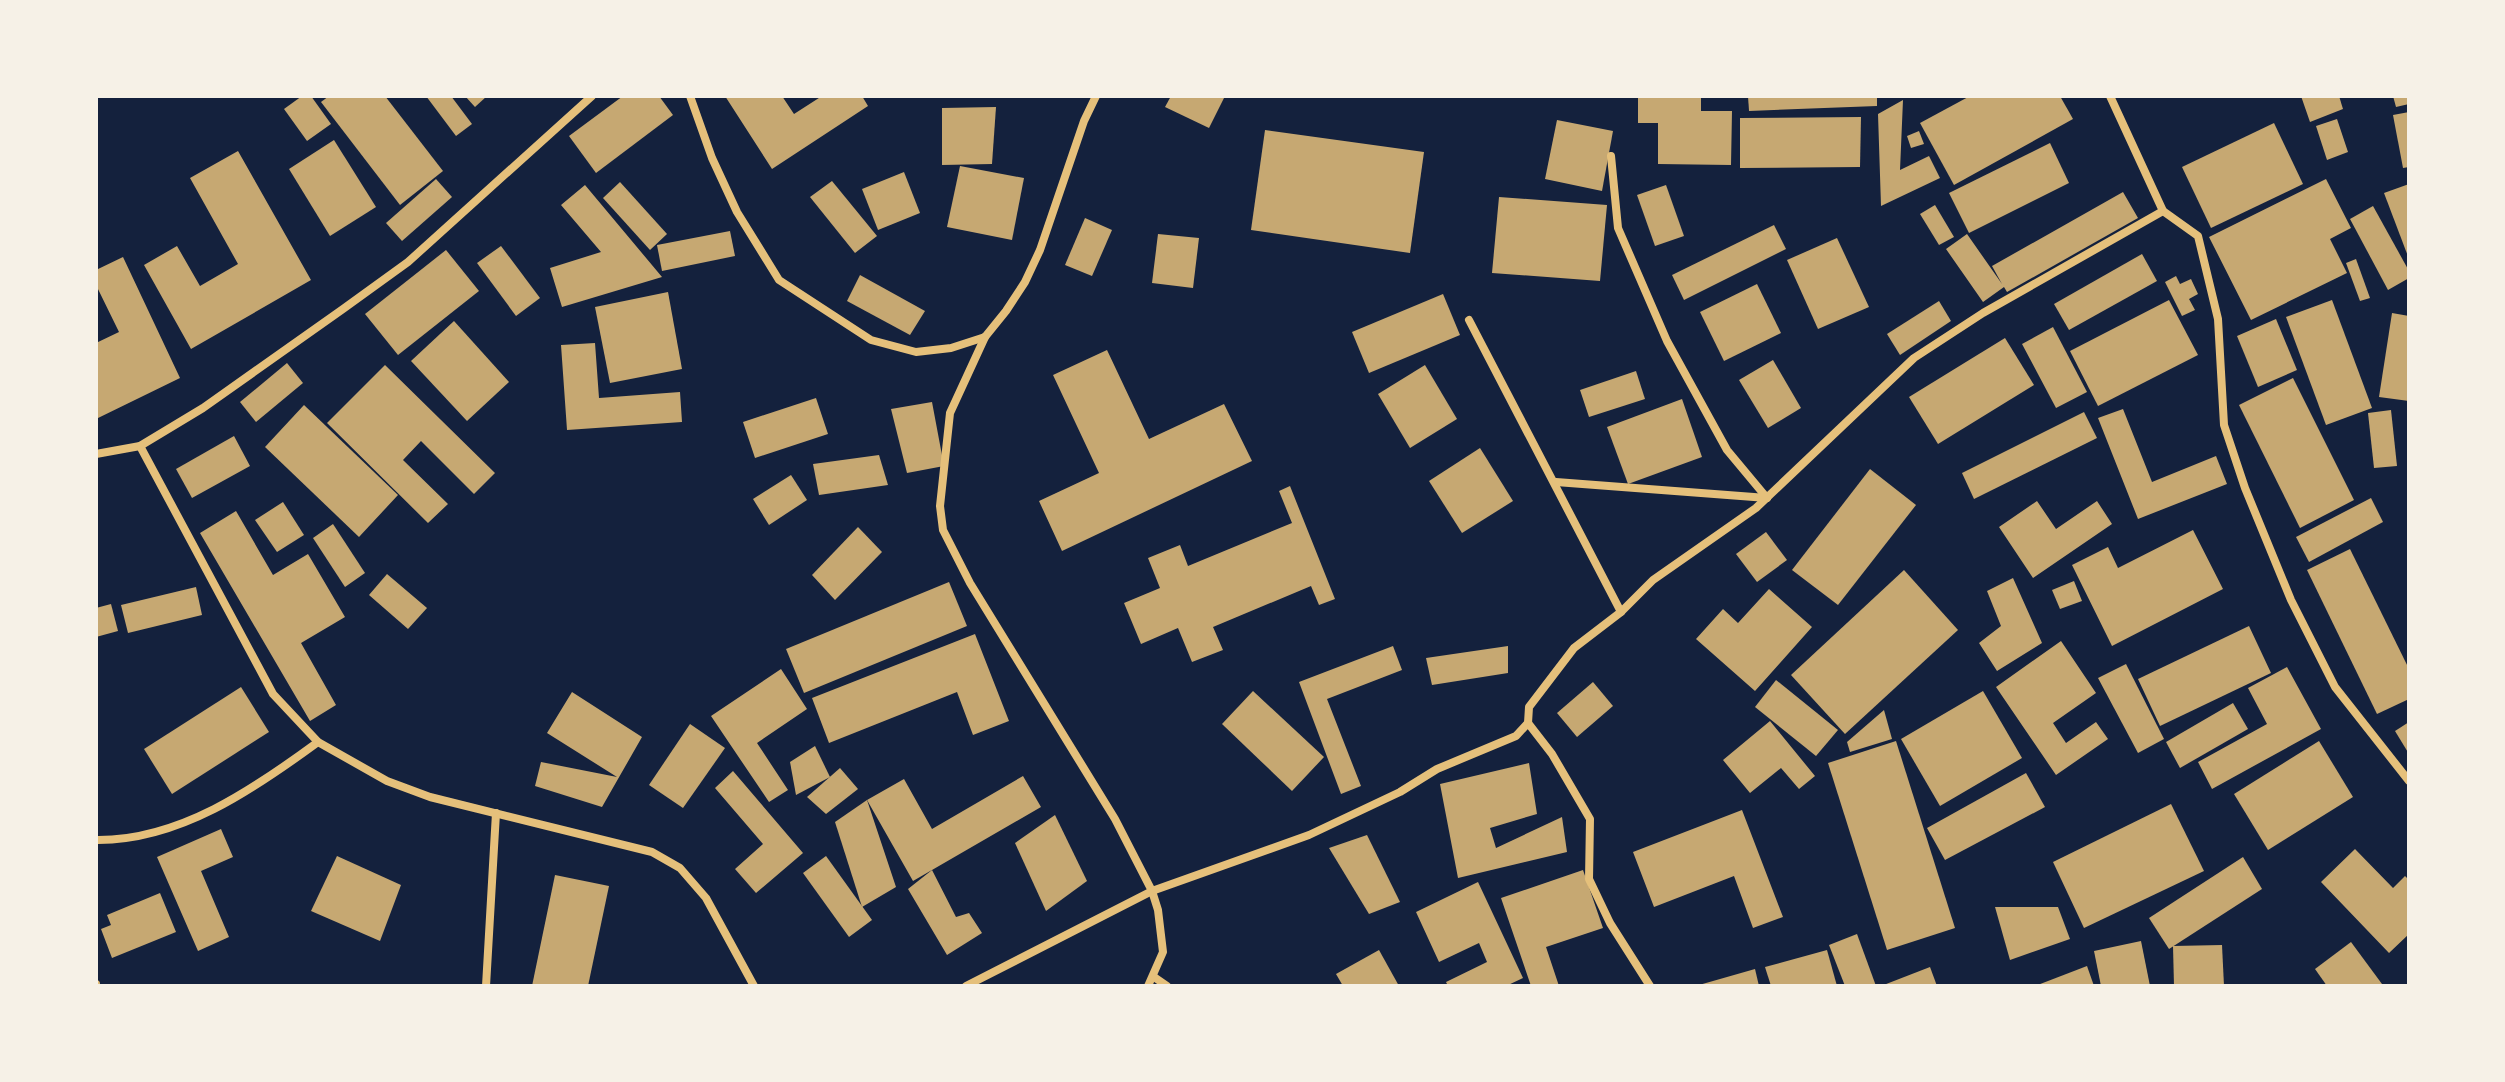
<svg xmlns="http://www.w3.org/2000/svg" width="2505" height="1082" viewBox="0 0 2505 1082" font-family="'Public Sans',sans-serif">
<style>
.building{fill:#c6a872}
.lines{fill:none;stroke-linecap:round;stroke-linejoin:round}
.minor{stroke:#e5c07b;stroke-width:8}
</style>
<rect width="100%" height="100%" fill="#14213d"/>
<g class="building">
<polygon points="302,96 311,96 331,124 307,141 284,109"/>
<polygon points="329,96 385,96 443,171 400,205 321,102"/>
<polygon points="426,96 451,96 472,124 456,136"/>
<polygon points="465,96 487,96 475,107"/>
<polygon points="623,96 659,96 673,115 596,173 569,136"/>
<polygon points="725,96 782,96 794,114 822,96 862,96 868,106 772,169"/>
<polygon points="1171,96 1225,96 1209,128 1165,107"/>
<polygon points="1638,96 1701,96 1701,111 1732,111 1731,165 1658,164 1658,123 1638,123"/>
<polygon points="1748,96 1877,96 1877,106 1749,111"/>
<polygon points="1970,96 2060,96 2073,119 1954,185 1920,123"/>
<polygon points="2301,96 2339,96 2343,109 2310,122"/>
<polygon points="2393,96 2409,96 2409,104 2396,107"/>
<polygon points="1903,100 1900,170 1929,156 1940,178 1881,206 1878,114"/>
<polygon points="996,107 992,164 942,165 942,108"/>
<polygon points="2409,112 2409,167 2403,168 2393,115"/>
<polygon points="1861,117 1860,167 1740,168 1740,118"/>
<polygon points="2337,119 2348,152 2327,160 2316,126"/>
<polygon points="1557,120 1613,131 1602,191 1545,179"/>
<polygon points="2274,123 2303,184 2211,228 2182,167"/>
<polygon points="1265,130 1424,152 1410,253 1251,230"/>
<polygon points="1919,131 1924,144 1911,148 1907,136"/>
<polygon points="334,140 376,207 330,236 289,169"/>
<polygon points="2050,143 2069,183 1969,233 1949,193"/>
<polygon points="238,151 311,280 191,349 144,265 177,246 200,286 238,264 190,178"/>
<polygon points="960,166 1024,178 1012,240 947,227"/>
<polygon points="904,172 920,213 878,230 862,189"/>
<polygon points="436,179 452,197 402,241 386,223"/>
<polygon points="2326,179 2351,228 2330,239 2347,273 2251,320 2209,237"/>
<polygon points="832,181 877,236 855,253 810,197"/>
<polygon points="620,182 667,234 650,250 603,198"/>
<polygon points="2409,184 2409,259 2384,193"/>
<polygon points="585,185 662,277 562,307 550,268 601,252 561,205"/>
<polygon points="1666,185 1684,236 1655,246 1637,195"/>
<polygon points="2123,192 2138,218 2007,292 2004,287 1983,302 1946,249 1967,234 2002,284 1992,266"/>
<polygon points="1499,197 1607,205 1600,281 1492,273"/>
<polygon points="1935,205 1954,237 1939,245 1920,214"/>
<polygon points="2373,206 2409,271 2409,278 2388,290 2350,219"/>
<polygon points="1085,218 1112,230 1092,276 1065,265"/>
<polygon points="1774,225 1786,249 1684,300 1672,275"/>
<polygon points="730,231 735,256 662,271 657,245"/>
<polygon points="1158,234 1199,238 1193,288 1152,283"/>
<polygon points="1837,238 1869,307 1818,329 1787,260"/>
<polygon points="501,246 540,298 516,316 477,263"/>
<polygon points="446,250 479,291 398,355 365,314"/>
<polygon points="2142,254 2157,281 2069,330 2054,304"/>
<polygon points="123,257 180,378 96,419 96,343 119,332 96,285 96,270"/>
<polygon points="2356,259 2370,298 2360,301 2346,263"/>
<polygon points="860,275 925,311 910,335 847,301"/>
<polygon points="2176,276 2180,284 2191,279 2198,294 2189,299 2195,310 2182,316 2165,282"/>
<polygon points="1757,284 1781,333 1724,361 1700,312"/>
<polygon points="668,292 682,369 610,383 595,307"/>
<polygon points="1443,294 1460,335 1369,373 1352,332"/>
<polygon points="2169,300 2198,355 2098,406 2070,351"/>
<polygon points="2332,300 2372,408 2326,425 2286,317"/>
<polygon points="1939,301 1951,321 1900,355 1887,334"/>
<polygon points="2392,313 2409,316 2409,401 2379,397"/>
<polygon points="2276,319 2297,370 2258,387 2237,336"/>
<polygon points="454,321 509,382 467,421 411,361"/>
<polygon points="2053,327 2087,392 2056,408 2022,344"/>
<polygon points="2005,338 2034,385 1938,444 1909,397"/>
<polygon points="595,343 599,398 680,392 682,422 567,430 561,345"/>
<polygon points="1107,350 1149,439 1224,404 1252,461 1062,551 1039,501 1099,473 1053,375"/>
<polygon points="1773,360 1801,408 1768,428 1739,380"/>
<polygon points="287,363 303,383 256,422 240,402"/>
<polygon points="385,365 495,473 474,494 421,441 403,460 448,504 428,523 327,423"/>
<polygon points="1425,365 1457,419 1410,448 1378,394"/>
<polygon points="1636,371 1645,399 1589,417 1580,390"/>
<polygon points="2293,378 2354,500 2300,528 2239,405"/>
<polygon points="816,398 828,434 755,458 743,422"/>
<polygon points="1682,399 1702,457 1628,484 1607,427"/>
<polygon points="932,402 944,466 907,473 891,409"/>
<polygon points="304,405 398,495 359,537 265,447"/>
<polygon points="2123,409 2152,482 2216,456 2227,484 2138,519 2098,418"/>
<polygon points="2391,410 2397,466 2374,468 2368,413"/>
<polygon points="2084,412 2097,438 1974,499 1962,473"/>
<polygon points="234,436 250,466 192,498 176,469"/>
<polygon points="1480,448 1513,501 1462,533 1429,481"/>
<polygon points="879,455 888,485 819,495 813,464"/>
<polygon points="1870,469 1916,505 1838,605 1792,570"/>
<polygon points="791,475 807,500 769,525 753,499"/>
<polygon points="1290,486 1335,599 1319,605 1311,586 1213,627 1223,650 1192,662 1178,628 1141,644 1124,603 1160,588 1148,558 1180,545 1188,566 1292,523 1279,491"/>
<polygon points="2371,498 2383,522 2309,562 2296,537"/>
<polygon points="2037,501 2056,529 2097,501 2112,524 2033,578 1999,527"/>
<polygon points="283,502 304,535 277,552 255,520"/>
<polygon points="236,511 273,575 308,554 345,617 301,643 336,705 310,721 200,533"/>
<polygon points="333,524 365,573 345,587 313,538"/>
<polygon points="858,527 882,552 835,600 812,575"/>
<polygon points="2193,530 2223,589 2112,646 2072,565 2108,547 2118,568"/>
<polygon points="1766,532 1787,560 1757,582 1736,554"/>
<polygon points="2350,549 2409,669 2409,699 2377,714 2307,570"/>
<polygon points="1904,570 1958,630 1845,734 1791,675"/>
<polygon points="387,574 427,608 408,629 369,595"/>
<polygon points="2013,578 2042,643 1997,671 1979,643 2001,626 1987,591"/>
<polygon points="2074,581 2082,601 2060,609 2052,590"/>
<polygon points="949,582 967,626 804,693 786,649"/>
<polygon points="196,587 202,615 128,633 121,605"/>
<polygon points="1769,589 1812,627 1755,691 1696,639 1723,609 1738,623"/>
<polygon points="111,604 118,631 96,637 96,608"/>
<polygon points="2249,626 2271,673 2160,726 2138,679"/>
<polygon points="975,634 1009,721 973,735 957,692 829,743 812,698"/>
<polygon points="2061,641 2096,693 2053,723 2066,743 2096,722 2108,739 2056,775 1996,687"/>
<polygon points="1393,646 1402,670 1327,699 1361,786 1341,794 1299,682"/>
<polygon points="1508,646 1508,673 1432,685 1426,658"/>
<polygon points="2126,664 2164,739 2138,753 2098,678"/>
<polygon points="2287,667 2321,729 2212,789 2198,762 2267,724 2248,688"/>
<polygon points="781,669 807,709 757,743 788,790 769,802 711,716"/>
<polygon points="1776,680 1838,730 1816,756 1755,707"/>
<polygon points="1593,682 1613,706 1577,737 1557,713"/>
<polygon points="241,687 269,732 172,794 144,749"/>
<polygon points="1253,691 1324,757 1292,791 1222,724"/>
<polygon points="1983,691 2022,758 1940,806 1901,739"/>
<polygon points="572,692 642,737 602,807 535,786 541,762 617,777 547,733"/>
<polygon points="2233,703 2248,729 2180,768 2166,742"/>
<polygon points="1884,710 1892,739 1850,752 1847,742"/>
<polygon points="1770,721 1815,776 1799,789 1781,768 1750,793 1723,760"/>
<polygon points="2409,722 2409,754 2395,731"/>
<polygon points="690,724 725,748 683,808 649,785"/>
<polygon points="1896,741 1955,928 1887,950 1828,763"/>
<polygon points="2319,741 2353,797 2268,850 2234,794"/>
<polygon points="815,746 830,777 796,795 790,762"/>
<polygon points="1529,763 1537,814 1490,828 1496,848 1562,817 1567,852 1458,878 1440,784"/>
<polygon points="840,768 858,789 826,814 807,797"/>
<polygon points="733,771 803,853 756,893 735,869 763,844 715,788"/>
<polygon points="2026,773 2045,807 1945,860 1927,828"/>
<polygon points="1023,776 1041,807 913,881 867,800 904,779 932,829"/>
<polygon points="867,800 896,887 862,907 835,822"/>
<polygon points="2171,804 2204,871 2084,928 2053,862"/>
<polygon points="1742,810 1783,917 1753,928 1734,876 1654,907 1633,852"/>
<polygon points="1055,815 1087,881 1046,911 1015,843"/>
<polygon points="221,829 233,857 201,871 229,937 198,951 157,857"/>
<polygon points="1367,835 1400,902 1369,914 1329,848"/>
<polygon points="2355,849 2393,888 2405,876 2409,880 2409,934 2389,953 2321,882"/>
<polygon points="337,856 401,885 380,941 311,911"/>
<polygon points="826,856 872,920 849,937 803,873"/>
<polygon points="2243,857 2262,889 2169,949 2149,918"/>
<polygon points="932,870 956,917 969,913 982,933 947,955 908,889"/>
<polygon points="1583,870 1603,928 1546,947 1559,986 1531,986 1501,898"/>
<polygon points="555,875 609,886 588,986 532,986"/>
<polygon points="1478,882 1523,978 1506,986 1448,986 1446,982 1487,962 1479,943 1439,962 1416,912"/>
<polygon points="160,893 176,932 112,958 101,929 111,925 107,915"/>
<polygon points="1995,907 2058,907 2070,939 2010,960"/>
<polygon points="1857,934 1876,986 1845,986 1829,945"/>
<polygon points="2141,941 2150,986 2101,986 2094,951"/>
<polygon points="2351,942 2382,984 2380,986 2327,986 2315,969"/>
<polygon points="2222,945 2224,986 2174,986 2173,946"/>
<polygon points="1379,950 1399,986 1343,986 1336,974"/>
<polygon points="1827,950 1837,986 1771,986 1765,967"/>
<polygon points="2087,966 2094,986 2035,986"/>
<polygon points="1930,967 1937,986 1881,986"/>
<polygon points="1755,969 1759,986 1699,986 1699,985"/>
</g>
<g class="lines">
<g class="minor">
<polyline points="690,96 712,158 737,212 779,280 871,340 916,352 951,348 985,337 1006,311 1025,282 1040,250 1084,121 1096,96"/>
<polyline points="2110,96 2163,211 2198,236 2218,319 2224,425 2245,488 2291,600 2335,687 2409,781"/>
<polyline points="1611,156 1618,228 1667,341 1727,450 1767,498"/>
<polyline points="1469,320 1621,612"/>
<polyline points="985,337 950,413 940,506 943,530 970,583 1115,819 1152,891 1158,910 1163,952 1148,986"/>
<polyline points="140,446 273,694 318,742 387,781 430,797 652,852 680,868 706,898 754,986"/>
<polyline points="96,454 140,446 203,408 343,309 408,262 592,96"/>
<polyline points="1556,482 1767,498"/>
<polyline points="1528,723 1552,754 1590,819 1589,879 1610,923 1650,986"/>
<path d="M96 840C179 841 254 789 318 742"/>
<polyline points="1154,977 1167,986"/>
<polyline points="96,984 96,986"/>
<polyline points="486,986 496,813"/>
<polyline points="966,986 1152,891 1309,835 1400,792 1437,769 1516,736 1528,723 1529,707 1574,648 1621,612 1653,580 1756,508 1914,358 1983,313 2163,211"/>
</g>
</g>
<rect width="2505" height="1082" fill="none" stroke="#f6f1e7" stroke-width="196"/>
</svg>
